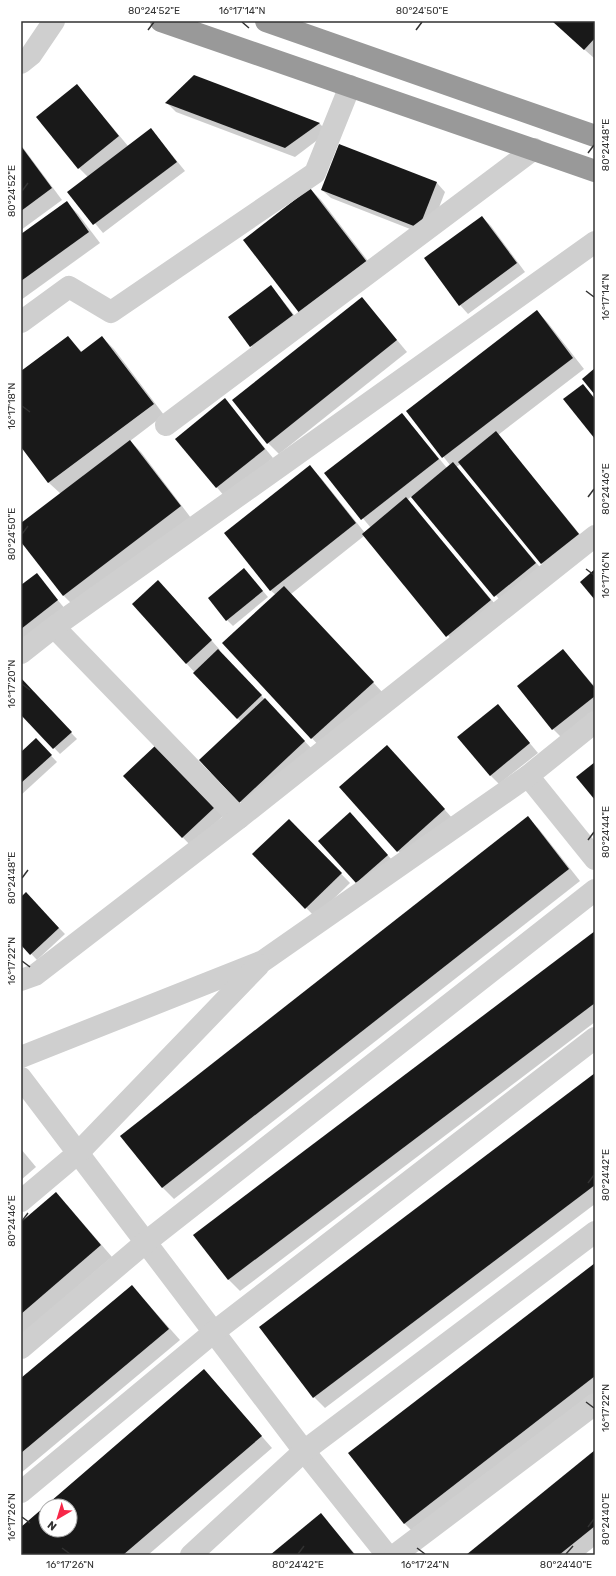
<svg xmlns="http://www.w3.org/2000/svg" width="616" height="1576" viewBox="0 0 616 1576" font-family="Rubik,sans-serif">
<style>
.shadow{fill:#0003}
.building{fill:#191919;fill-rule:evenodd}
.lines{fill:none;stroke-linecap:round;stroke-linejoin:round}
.minor{stroke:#cfcfcf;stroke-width:22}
.highway{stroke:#999;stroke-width:22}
.ticks{fill:none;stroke:#323232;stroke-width:1.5}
.neatline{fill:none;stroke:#323232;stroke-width:1.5}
.ticks-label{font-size:10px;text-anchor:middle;fill:#323232}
</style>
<rect width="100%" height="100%" fill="#fff"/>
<g class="shadow">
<polygon points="552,21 595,21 595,57 594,58"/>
<polygon points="194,76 319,123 328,132 295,157 176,112 167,103"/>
<polygon points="77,85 128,146 151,129 185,171 103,233 69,192 88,177 79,168"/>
<polygon points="21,145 62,200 21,230"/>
<polygon points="437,183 445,192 428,236 331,198 322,190"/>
<polygon points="310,189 321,200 378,274 312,324"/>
<polygon points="66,202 78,214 100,243 21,300 21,235"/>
<polygon points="482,217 491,226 525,272 468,314 460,305"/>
<polygon points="271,286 299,321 257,352 251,346"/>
<polygon points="362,298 407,352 279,454 268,443"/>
<polygon points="537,311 548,323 584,369 498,435 587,543 550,573 461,464 456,467 544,572 504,605 412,496 407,500 501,611 458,647 364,536 291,594 384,694 323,750 223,643 276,595 270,590 310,467 321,478 365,533 371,528 326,474 402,414 447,468 450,465 407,411"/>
<polygon points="68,337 82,352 102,337 114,349 164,415 130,441 141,452 191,518 75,607 64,596 21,540 21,524 61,494 49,483 21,446 21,373"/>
<polygon points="233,409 273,458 225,497 176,439"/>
<polygon points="244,569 268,597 233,626 227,620"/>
<polygon points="36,574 66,610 21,644 21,586"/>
<polygon points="167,590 220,650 219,651 313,750 249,811 201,761 241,722 186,663"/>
<polygon points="563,650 595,687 595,711 562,738 553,729"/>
<polygon points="21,680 77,739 60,754 21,713"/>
<polygon points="498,705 538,753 499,784 490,775"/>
<polygon points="40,744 57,762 21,795 21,754"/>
<polygon points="156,746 223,816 191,846 124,776"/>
<polygon points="396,755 453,819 407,860 398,851"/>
<polygon points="528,818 539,829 580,881 174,1199 163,1188 122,1136"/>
<polygon points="355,819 393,861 357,883"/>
<polygon points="289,820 350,883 315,917 254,854"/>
<polygon points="21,898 32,900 65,934 37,960 21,943"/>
<polygon points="595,932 595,1022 240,1291 229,1280 195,1235"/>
<polygon points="595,1075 595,1204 325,1408 314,1397 261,1328"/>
<polygon points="21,1149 36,1167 21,1180"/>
<polygon points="67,1205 112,1257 21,1335 21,1223"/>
<polygon points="595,1264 595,1396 416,1535 405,1524 350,1453"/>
<polygon points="132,1286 180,1340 21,1473 21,1379"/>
<polygon points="204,1371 272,1448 148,1555 21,1555 21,1528 46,1507 46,1530 70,1530 70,1506 47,1506"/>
<polygon points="595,1452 595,1546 584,1555 468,1555"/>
<polygon points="321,1515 356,1555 272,1555"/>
</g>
<g class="building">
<polygon points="552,21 595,21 595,38 584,50"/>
<polygon points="194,75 320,123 285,148 165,103"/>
<polygon points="77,84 119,136 78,169 36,117"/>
<polygon points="151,128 177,162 93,225 67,192"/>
<polygon points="339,144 437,182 419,228 321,190"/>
<polygon points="21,146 52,188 21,211"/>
<polygon points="310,188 367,262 300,314 243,240"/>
<polygon points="67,201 89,232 21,281 21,234"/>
<polygon points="482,216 517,263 459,306 424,258"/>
<polygon points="271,285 293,315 250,347 228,317"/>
<polygon points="362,297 397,340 267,444 232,400"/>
<polygon points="537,310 573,358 442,458 406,411"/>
<polygon points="68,336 81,352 102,336 154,404 48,483 21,447 21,371"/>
<polygon points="595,368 595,395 582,379"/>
<polygon points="583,384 595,399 595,439 563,399"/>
<polygon points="225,398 265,449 216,488 175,439"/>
<polygon points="402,413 439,459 361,520 324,473"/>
<polygon points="496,431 579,534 541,564 458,462"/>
<polygon points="130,440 181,506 63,596 21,542 21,523"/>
<polygon points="453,462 536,563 494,597 411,497"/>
<polygon points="310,465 356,523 270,591 224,533"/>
<polygon points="406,497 491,600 446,637 362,534"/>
<polygon points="244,568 263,591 226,621 208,598"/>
<polygon points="595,569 595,600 580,582"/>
<polygon points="37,573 58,600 21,629 21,585"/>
<polygon points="158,580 212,640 186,664 132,604"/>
<polygon points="284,586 374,682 311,739 222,643"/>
<polygon points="218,649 262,695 237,719 193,673"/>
<polygon points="563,649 595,688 595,696 552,730 517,686"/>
<polygon points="21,678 72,732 53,749 21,715"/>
<polygon points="265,698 305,741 239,803 199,760"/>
<polygon points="498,704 530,743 490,776 457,737"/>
<polygon points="36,738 52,755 21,783 21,752"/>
<polygon points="156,745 215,807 182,838 123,776"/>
<polygon points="387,745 445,809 397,852 339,787"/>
<polygon points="595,762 595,800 576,777"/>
<polygon points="350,812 388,855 356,883 318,841"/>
<polygon points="528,816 569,869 162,1188 120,1136"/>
<polygon points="289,819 342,873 305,909 252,854"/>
<polygon points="26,892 59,928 30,955 21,945 21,897"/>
<polygon points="595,931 595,1003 228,1280 193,1235"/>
<polygon points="595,1073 595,1185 313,1398 259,1327"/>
<polygon points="56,1192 101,1245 21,1314 21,1222"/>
<polygon points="595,1263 595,1376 404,1524 348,1453"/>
<polygon points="132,1285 169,1329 21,1453 21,1378"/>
<path d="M204 1369 262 1436 123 1555H21V1527ZM46 1506H70V1530H46Z"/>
<polygon points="595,1450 595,1526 559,1555 466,1555"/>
<polygon points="321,1513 355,1555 270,1555"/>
</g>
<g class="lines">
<g class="minor">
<polyline points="21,63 31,55 54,21"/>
<polyline points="21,322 69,287 111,312 315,173 350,86"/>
<polyline points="166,425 534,149"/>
<polyline points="54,627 239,818"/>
<polyline points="21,653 54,627 595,242"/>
<polyline points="528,776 595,859"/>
<polyline points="21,980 35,975 239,818 595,536"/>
<polyline points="21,1057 263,961 528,776 595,722"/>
<polyline points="21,1078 304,1451 387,1555"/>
<polyline points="21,1201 78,1153 259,965"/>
<polyline points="21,1348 146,1242 595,890"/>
<polyline points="21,1492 214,1332 595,1038"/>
<polyline points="191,1555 304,1451 595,1232"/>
<polyline points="395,1555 595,1404"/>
</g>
<g class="highway">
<polyline points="161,21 595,171"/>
<polyline points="266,21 595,136"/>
</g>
</g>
<path class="ticks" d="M242 22 249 28M148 30 154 22M416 30 422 22M588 153 594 145M22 191 28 183M586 291 594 297M22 406 30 412M588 497 594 489M22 534 28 526M586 569 594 575M22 684 30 690M588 840 594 832M22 878 28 870M22 961 30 967M588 1183 594 1175M22 1221 28 1213M586 1402 594 1408M22 1517 30 1523M588 1527 594 1519M62 1548 70 1554M417 1548 425 1554M298 1554 304 1546M566 1554 573 1546"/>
<rect width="616" height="1576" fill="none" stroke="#ffffff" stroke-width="44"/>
<g transform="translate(58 1518) rotate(218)"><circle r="19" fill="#ffffff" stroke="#adadad"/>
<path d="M0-3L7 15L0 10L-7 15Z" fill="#f72748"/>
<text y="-6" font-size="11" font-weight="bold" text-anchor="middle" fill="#323232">N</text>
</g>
<rect x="22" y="22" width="572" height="1532" class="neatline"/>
<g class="ticks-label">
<text x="154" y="14">80°24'52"E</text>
<text x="242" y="14">16°17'14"N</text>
<text x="422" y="14">80°24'50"E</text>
<text transform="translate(605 145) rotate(-90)" y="4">80°24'48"E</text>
<text transform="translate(11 191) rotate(-90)" y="4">80°24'52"E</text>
<text transform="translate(605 297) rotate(-90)" y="4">16°17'14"N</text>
<text transform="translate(11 406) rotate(-90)" y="4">16°17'18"N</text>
<text transform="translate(605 489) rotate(-90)" y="4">80°24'46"E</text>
<text transform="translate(11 534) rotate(-90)" y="4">80°24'50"E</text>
<text transform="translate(605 575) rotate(-90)" y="4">16°17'16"N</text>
<text transform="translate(11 684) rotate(-90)" y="4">16°17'20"N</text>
<text transform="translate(605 832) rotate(-90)" y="4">80°24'44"E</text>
<text transform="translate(11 878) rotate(-90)" y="4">80°24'48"E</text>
<text transform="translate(11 961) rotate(-90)" y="4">16°17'22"N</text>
<text transform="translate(605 1175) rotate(-90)" y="4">80°24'42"E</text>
<text transform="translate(11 1221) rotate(-90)" y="4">80°24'46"E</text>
<text transform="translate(605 1408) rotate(-90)" y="4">16°17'22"N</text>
<text transform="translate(11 1517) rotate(-90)" y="4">16°17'26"N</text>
<text transform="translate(605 1519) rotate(-90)" y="4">80°24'40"E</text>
<text x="70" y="1568">16°17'26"N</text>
<text x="298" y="1568">80°24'42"E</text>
<text x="425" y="1568">16°17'24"N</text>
<text x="566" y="1568">80°24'40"E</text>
</g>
</svg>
